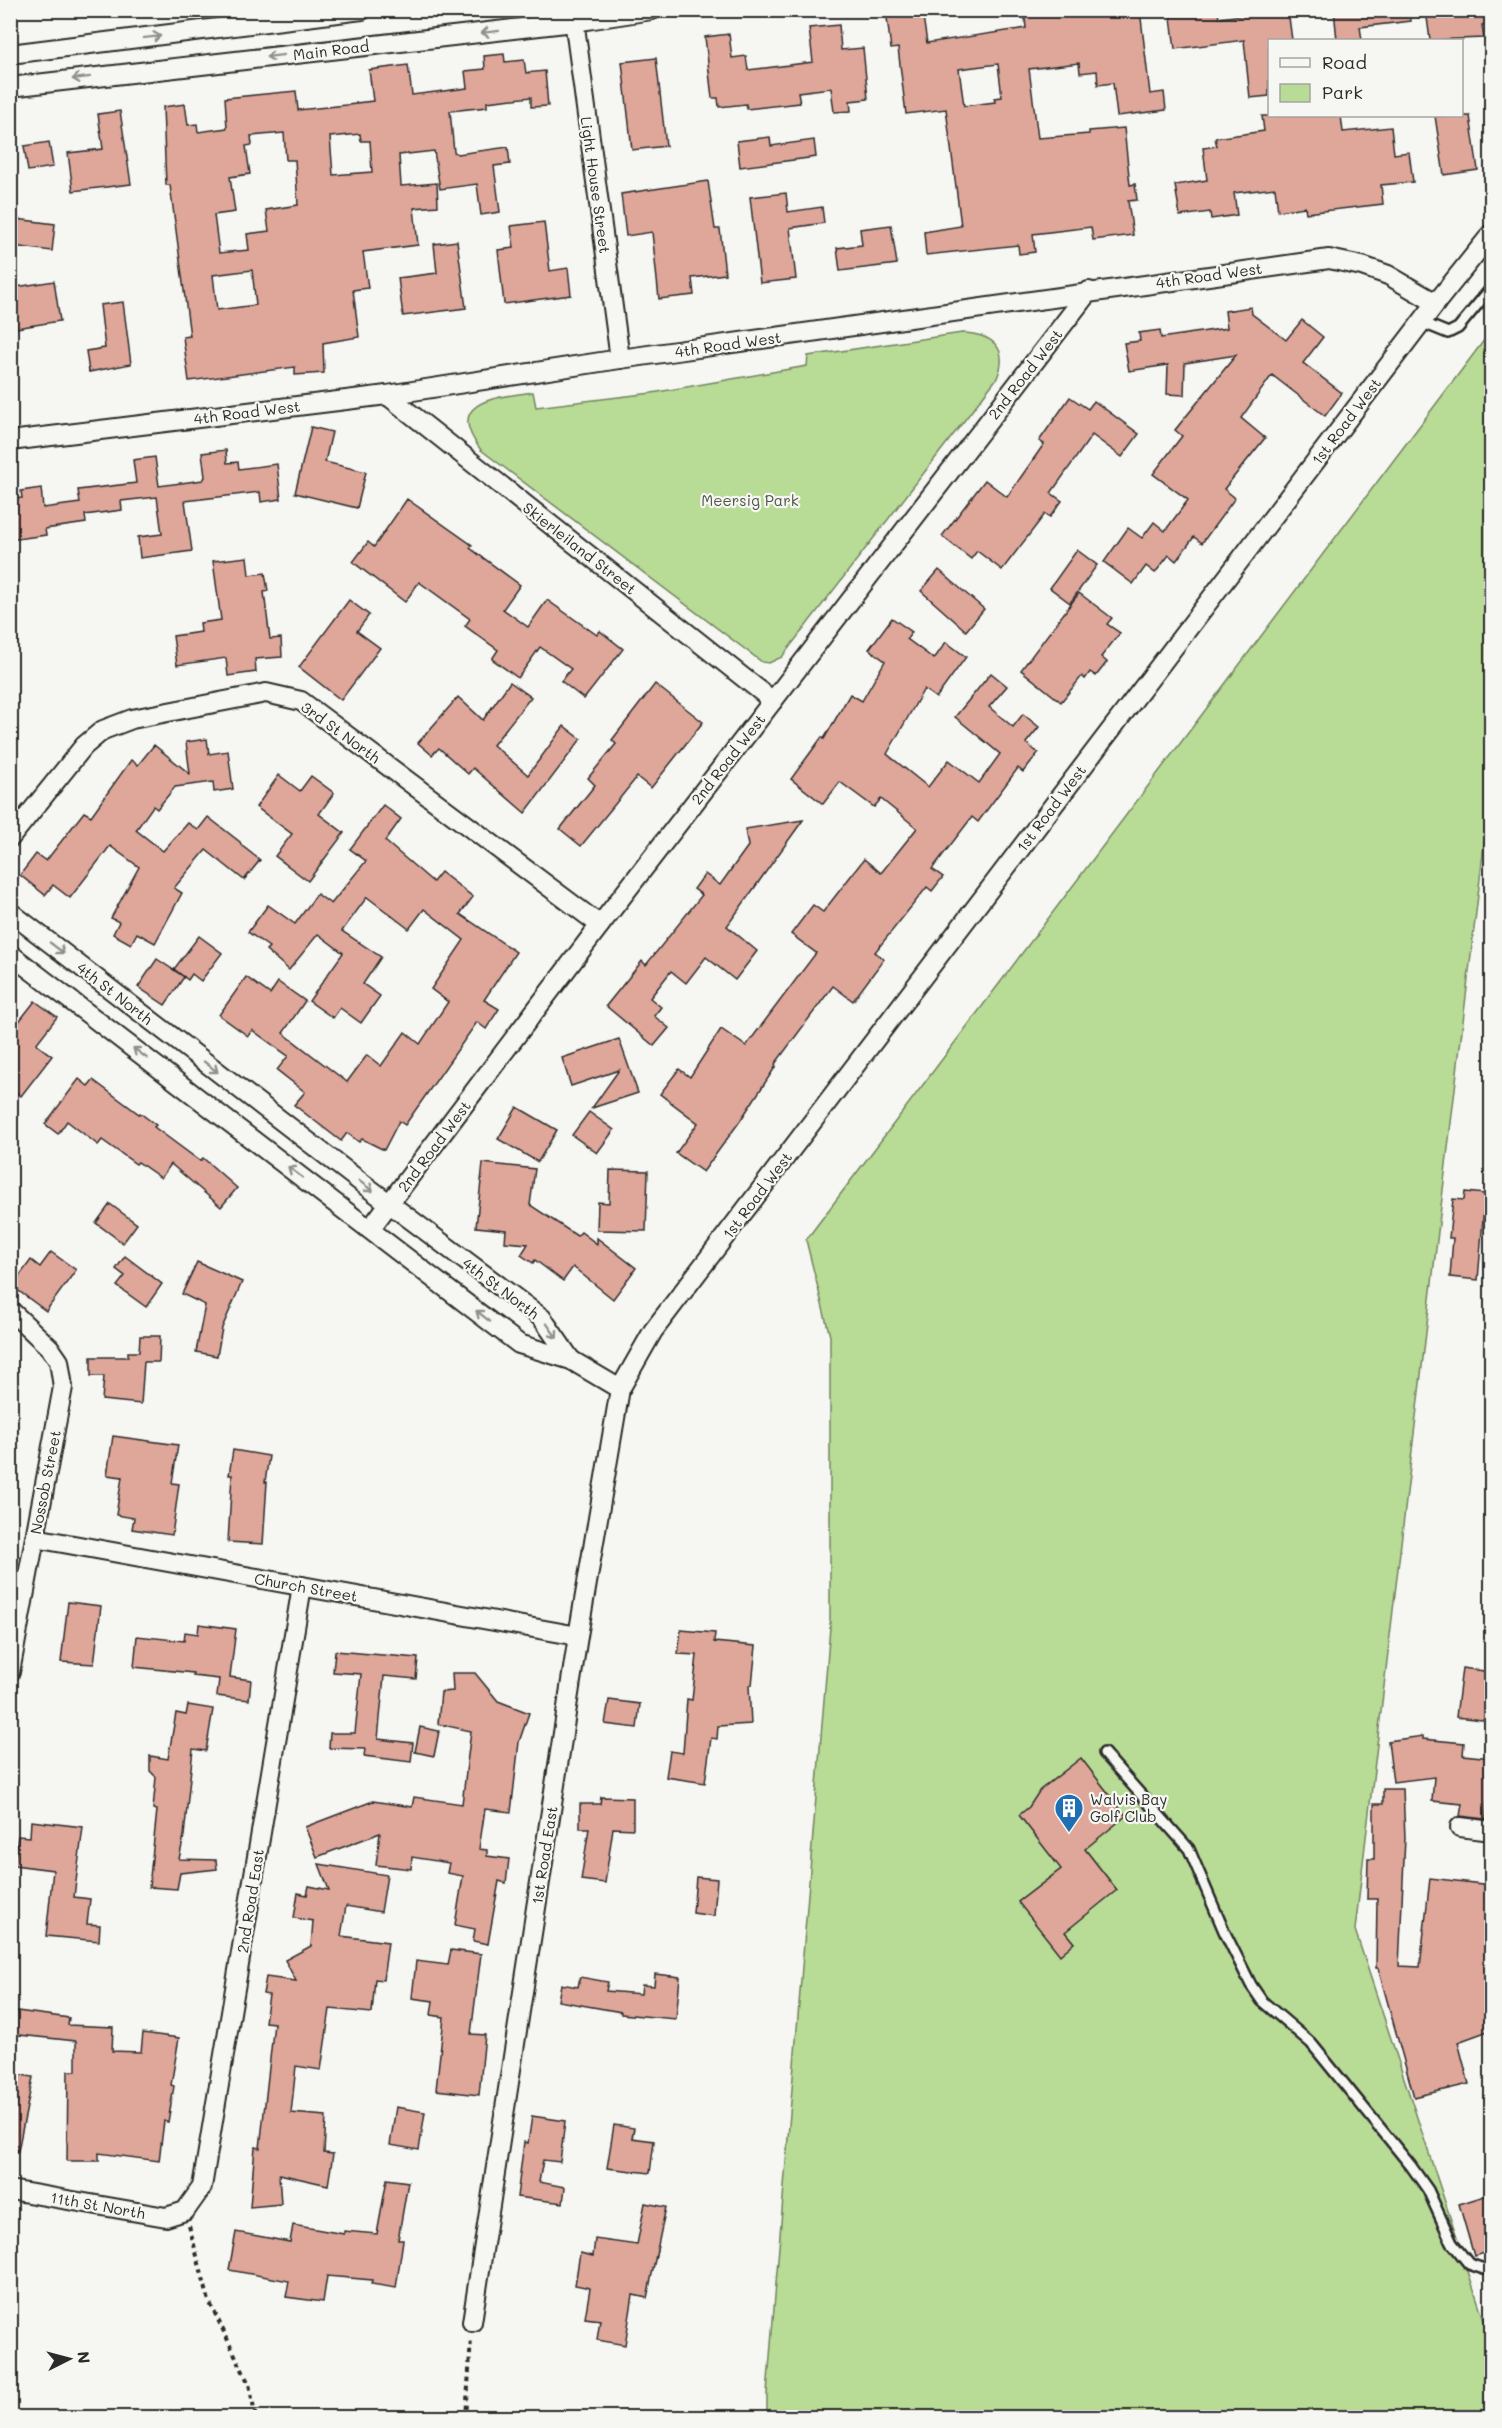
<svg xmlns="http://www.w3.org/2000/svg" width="1502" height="2428" viewBox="0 0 1502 2428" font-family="Mali,sans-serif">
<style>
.green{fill:#b8db96;stroke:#728360;stroke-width:1.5}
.building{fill:#dfa69a;stroke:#2b2b2b;stroke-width:1.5;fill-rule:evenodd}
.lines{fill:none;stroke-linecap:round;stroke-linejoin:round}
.lane-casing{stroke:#2b2b2b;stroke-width:14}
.street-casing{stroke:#2b2b2b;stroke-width:22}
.path{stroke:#2b2b2b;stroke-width:4;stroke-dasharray:4.5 4.5;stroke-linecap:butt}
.lane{stroke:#f6f6f2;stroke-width:9}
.street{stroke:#f6f6f2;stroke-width:18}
.oneway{stroke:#90908e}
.labels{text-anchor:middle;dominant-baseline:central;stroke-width:4.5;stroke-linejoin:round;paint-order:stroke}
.street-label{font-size:15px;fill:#2b2b2b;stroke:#f6f6f2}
.park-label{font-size:15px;fill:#4e5746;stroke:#f6f6f2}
.poi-label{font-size:15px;fill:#2b2b2b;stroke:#f6f6f2;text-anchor:start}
</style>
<rect width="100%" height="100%" fill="#f6f6f2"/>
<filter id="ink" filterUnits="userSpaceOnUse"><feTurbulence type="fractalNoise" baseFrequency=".0167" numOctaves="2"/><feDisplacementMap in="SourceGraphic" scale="12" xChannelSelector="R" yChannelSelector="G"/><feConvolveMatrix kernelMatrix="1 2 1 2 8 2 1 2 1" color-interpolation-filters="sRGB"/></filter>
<g filter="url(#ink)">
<g class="green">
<polygon points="1491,331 1491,786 1355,1930 1491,2341 1491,2417 767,2418 767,2393 830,1627 830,1336 806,1240"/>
<path d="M962 333C991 334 1010 347 997 378L782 657 769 663 762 662 481 450C442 400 499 397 533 392L536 407 652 393 807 366 808 356Z"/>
</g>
<g class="building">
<path d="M886 10H922L927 43 1026 28 1024 10H1140L1150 94 1164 92 1166 110 1117 116 1113 83 1098 85 1097 71 1080 73 1079 63 1029 69 1038 138 1089 134V131L1124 128 1130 185 1135 184 1137 200 1128 201 1133 235 1093 240 1091 227 1033 234 1035 252 1019 254 1018 245 926 255 924 232 961 226 946 109 906 114 898 48 891 49ZM998 64 1002 97 994 98 995 102 964 106 959 69Z"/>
<polygon points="1170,10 1218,10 1219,18 1250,14 1250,10 1288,10 1292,40 1269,40 1269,96 1250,98 1244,40 1175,49"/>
<polygon points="1334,10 1410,10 1411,21 1360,27 1362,40 1337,40"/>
<polygon points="1426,10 1490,10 1491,24 1482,25 1484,38 1430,40"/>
<polygon points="839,25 841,50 863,48 868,99 850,101 851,111 834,112 831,88 798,92 800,103 747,109 746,104 719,107 718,98 712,98 705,37 729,34 732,58 746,56 748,70 813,62 809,28"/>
<path d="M504 54 505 62 524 60 526 73 545 71 548 106 531 107V97L487 102V107L450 111 454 152 458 154 508 147 510 164 494 166 500 212 481 215 477 184 440 189 434 151 399 155 401 186 437 183 438 206 414 208 418 245 363 252 368 288 353 290 359 337 323 343 324 373 295 375V367L189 381 183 337 190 336 170 185H166L163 107 185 104 188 125 197 124 198 132 227 128 225 98 296 91 298 110 356 104V103L373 101 369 70 408 65 412 95 467 88 465 71 485 69 484 56ZM284 133 286 160H295L298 205 266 210 269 231 247 234 249 250 219 253 214 215 235 212 230 177 250 174 246 146 252 145 251 136ZM360 134 361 141H370L372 172 333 175 330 137ZM252 270 256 305 217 310 213 275Z"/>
<polygon points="656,58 666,146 632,150 622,62"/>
<polygon points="120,111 131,184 73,191 68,153 103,149 98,114"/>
<polygon points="1262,116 1341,116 1343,132 1391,127 1394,154 1409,152 1413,182 1381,185 1383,204 1306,213 1305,207 1278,211 1275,188 1234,193 1237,215 1211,219 1210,212 1180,216 1175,185 1207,180 1203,148 1217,146 1215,138 1264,131"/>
<polygon points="1435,116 1470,116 1478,170 1444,175"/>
<polygon points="770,137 771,146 814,140 816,157 740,167 737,141"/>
<polygon points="49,142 53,167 28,171 24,146"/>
<polygon points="708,181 715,229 720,229 725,274 692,278 694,295 659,299 652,232 626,236 621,194"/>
<polygon points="786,193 788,212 822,207 824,223 790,228 796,279 760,283 750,197"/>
<polygon points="16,219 55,224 52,251 13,246"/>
<polygon points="544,222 550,271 568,268 571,295 504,304 498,250 514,248 511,226"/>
<polygon points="891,225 897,264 840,271 837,248 862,245 860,229"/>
<polygon points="457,241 466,308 403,316 398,278 437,273 434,244"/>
<polygon points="54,281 60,321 10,329 10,288"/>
<polygon points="123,302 131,364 89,372 86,351 105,348 100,305"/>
<polygon points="1251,307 1252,314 1286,340 1302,320 1323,337 1303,363 1342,393 1325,416 1272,375 1241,418 1265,438 1224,489 1235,498 1202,543 1194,537 1176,561 1169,555 1155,573 1146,566 1133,584 1104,562 1128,528 1142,538 1154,522 1165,531 1188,500 1153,474 1182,436 1175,430 1236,355 1185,363 1184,395 1167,394 1168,365 1129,371 1124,343 1140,341 1139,333 1160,330 1161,338 1227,328 1225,311"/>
<polygon points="1070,397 1088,409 1094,401 1139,434 1122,457 1092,435 1051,493 1062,501 1050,517 1045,514 1002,570 977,551 971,559 942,536 985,480 1007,497 1044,444 1039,441"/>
<polygon points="311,427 332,432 325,462 366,472 357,508 295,493"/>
<polygon points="226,450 227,463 238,462 239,469 277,464 281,499 261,502 260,492 185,501 192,551 140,558 138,537 162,534 157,497 121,501 122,510 85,515 86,523 45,529 46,535 10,540 10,499 22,498 21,491 41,488 43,508 80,503 78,490 136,483 133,460 155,457 159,486 203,480 205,477 202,453"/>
<polygon points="407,499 472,545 470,548 520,585 503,609 528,627 547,600 597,635 600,631 623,649 584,699 561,681 571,669 540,647 518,678 492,659 498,650 465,626 470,619 419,582 405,602 353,562 368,542 374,547"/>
<polygon points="1077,550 1097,565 1070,603 1050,588"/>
<polygon points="247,557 249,575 265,573 268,591 264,592 270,639 281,638 282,657 255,659 256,672 228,676 226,658 177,665 173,636 201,632 200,623 221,620 213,561"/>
<polygon points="939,570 984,609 966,631 921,591"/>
<polygon points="1079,593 1112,618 1107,624 1120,633 1101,657 1107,662 1096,676 1090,672 1085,679 1082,676 1061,702 1021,670"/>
<polygon points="349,600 369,615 357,631 380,648 341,700 299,667"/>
<polygon points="892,618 912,632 907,639 934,659 946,642 966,657 936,698 924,689 887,754 928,787 949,760 979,783 1000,754 955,717 991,673 1007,686 989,707 1013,727 1023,714 1039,727 1026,743 1038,753 1023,772 1018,768 978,822 972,817 932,869 943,877 932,891 927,887 875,952 884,959 853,1001 833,986 775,1064 776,1066 740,1121 703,1172 676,1153 698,1123 660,1094 679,1069 690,1077 721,1029 746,1046 816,953 791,934 813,905 823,912 864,859 881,873 917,828 881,799 874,807 840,782 823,804 791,779 822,737 824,739 850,694 862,701 885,661 869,649"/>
<polygon points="510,682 531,697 493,745 528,775 564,726 581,739 525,813 473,768 468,774 439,748 432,755 418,743 458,697 483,720"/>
<polygon points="655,684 703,722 651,788 637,777 581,846 560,829 595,785 588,778 616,744 612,740"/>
<polygon points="207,739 209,754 228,751 233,789 214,792 213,782 175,787 157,809 153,806 136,830 163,851 188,823 198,830 208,817 240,842 241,845 260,860 244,880 206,850 174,888 182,893 155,943 137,933 131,944 113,934 119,922 111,918 139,867 110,846 70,898 53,885 45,895 20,875 36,854 46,861 84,812 91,816 131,760 138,765 154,745 190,774 186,742"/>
<polygon points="279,775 300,791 311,776 334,793 319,814 344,833 308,881 275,856 292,834 256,807"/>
<polygon points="383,805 401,819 385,841 433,882 441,872 473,897 460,914 516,952 484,1000 499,1009 486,1029 477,1022 405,1125 399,1121 384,1150 362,1139 359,1142 347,1133 341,1141 294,1105 305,1092 277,1070 288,1056 252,1030 248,1036 219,1015 246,977 270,994 278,982 305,1001 283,1033 347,1082 367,1055 381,1066 405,1032 420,1044 448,1002 431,989 464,940 424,909 409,929 367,897 342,931 381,957 363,984 380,996 361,1023 340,1008 333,1018 309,1001 343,953 318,934 289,970 266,950 269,947 248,932 268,905 295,924 317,894 331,904 366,861 350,849"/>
<polygon points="803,820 727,926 757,951 735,980 706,957 686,983 671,971 650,998 661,1007 654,1016 669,1028 654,1046 606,1006 642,961 646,965 702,895 694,889 705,874 720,885 748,846 745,829"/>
<polygon points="199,936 222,953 201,981 192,974 188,980 174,969"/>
<polygon points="157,959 184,977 165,1005 138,987"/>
<polygon points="35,1001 57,1017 36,1044 52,1056 21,1096 10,1088 10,1033"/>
<polygon points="619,1039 638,1093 592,1108 619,1070 571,1086 562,1058"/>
<polygon points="79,1079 88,1086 93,1080 139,1114 140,1113 156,1125 154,1127 200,1161 203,1158 237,1188 221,1207 171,1164 161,1178 138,1162 136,1164 102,1140 98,1145 67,1121 58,1134 45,1124"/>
<polygon points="517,1107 557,1130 538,1162 498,1139"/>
<polygon points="589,1112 614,1130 597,1153 572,1135"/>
<polygon points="483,1163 535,1169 530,1205 577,1236 581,1232 597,1244 597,1238 636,1268 613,1299 573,1267 563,1281 535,1260 533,1263 521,1255 528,1244 505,1242 506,1230 476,1227"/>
<polygon points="610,1170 648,1171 646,1231 597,1230 598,1202 609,1203"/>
<polygon points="1465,1192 1485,1194 1478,1280 1450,1277 1453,1238 1449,1238 1453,1199 1464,1200"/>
<polygon points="110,1204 137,1224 123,1243 96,1223"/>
<polygon points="51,1252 76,1270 46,1311 12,1286 31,1260 40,1267"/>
<polygon points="125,1256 162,1284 146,1307 117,1286 125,1276 116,1269"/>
<polygon points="197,1262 242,1282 222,1328 217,1356 196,1352 205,1305 182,1294"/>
<polygon points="140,1336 160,1336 159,1362 144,1362 141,1404 102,1400 104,1376 91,1376 91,1357 128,1357 128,1352 139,1352"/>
<polygon points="113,1436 178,1445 172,1483 179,1484 172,1535 132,1529 134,1518 116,1515 122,1477 107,1475"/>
<polygon points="233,1450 269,1456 265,1482 267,1482 263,1544 228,1542 232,1475 229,1475"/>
<polygon points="68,1602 101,1606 94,1664 61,1662"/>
<polygon points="199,1624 236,1629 230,1677 251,1680 249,1700 217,1696 219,1679 193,1676 193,1673 134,1667 137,1636 184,1641 185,1632 198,1634"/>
<polygon points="681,1630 715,1633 714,1642 756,1646 752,1685 749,1685 751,1724 718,1726 717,1739 711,1738 705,1783 666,1777 670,1751 683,1753 687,1699 692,1700 697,1655 678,1654"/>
<polygon points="335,1651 418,1658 416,1679 384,1676 378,1739 413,1743 411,1762 364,1756 365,1749 329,1748 330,1733 355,1733 361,1674 333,1672"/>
<polygon points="1462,1668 1491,1672 1491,1721 1456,1717"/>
<polygon points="452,1673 475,1673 498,1701 529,1713 519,1742 511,1812 485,1809 479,1849 487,1850 487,1856 509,1859 506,1883 499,1881 488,1944 473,1941 475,1929 455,1925 463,1876 447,1873 449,1863 412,1857 411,1869 376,1865 380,1833 317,1857 305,1827 373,1801 412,1807 414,1797 462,1804 471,1731 438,1724 441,1692 453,1691"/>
<polygon points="609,1700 640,1704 637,1728 605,1724"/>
<polygon points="188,1705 213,1709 206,1751 193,1749 184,1836 179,1859 216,1860 217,1869 180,1873 177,1889 149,1887 157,1810 153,1809 156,1777 150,1771 150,1756 168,1759 176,1713 186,1715"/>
<polygon points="420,1727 439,1731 434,1756 415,1752"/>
<polygon points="1423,1736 1423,1739 1464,1743 1463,1755 1491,1758 1486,1819 1460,1816 1462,1804 1432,1801 1434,1777 1393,1782 1388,1741"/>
<polygon points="1081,1758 1126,1816 1085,1849 1117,1890 1065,1932 1074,1943 1060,1955 1018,1902 1061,1869 1019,1815 1029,1807 1040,1790"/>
<polygon points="1383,1789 1403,1789 1405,1838 1399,1966 1420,1967 1430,1878 1491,1885 1491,2030 1458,2042 1469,2084 1414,2097 1378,1968 1376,1968 1377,1899 1367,1899 1368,1859 1374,1859 1374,1804 1383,1804"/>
<polygon points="601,1797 633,1798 633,1829 613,1828 605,1883 581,1880 589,1828 580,1828 580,1804 600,1804"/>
<polygon points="31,1821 83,1827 74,1897 90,1899 87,1924 100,1925 99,1941 46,1936 53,1870 14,1865 18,1836 30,1837"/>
<polygon points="319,1864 387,1875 381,1912 346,1906 341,1936 388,1942 383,1980 375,1979 372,2013 330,2009 321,2070 296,2066 291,2113 326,2116 324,2153 333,2154 328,2185 279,2174 281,2204 250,2207 255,2147 260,2148 274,2023 265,2022 269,1995 263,1994 266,1977 296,1981 285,1960 311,1946 313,1921 294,1918 298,1893 307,1895 309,1886 329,1890"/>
<polygon points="696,1877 717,1879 714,1916 693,1913"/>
<polygon points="451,1950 481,1954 471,2034 485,2035 479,2095 436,2090 444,2017 431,2015 433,2001 412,1998 416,1961 448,1965"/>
<polygon points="655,1974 680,1977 676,2019 621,2014 621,2012 558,2001 561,1984 578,1987 580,1977 608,1982 606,1991 641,1994 642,1985 654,1986"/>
<polygon points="10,2010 69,2018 68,2025 113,2027 112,2051 141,2052 143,2033 179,2038 171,2085 174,2086 168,2122 164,2121 159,2161 99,2153 99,2161 67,2161 68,2071 76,2071 76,2041 10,2034"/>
<polygon points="10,2073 33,2077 18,2151 10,2150"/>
<polygon points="396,2107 425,2112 419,2150 390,2145"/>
<polygon points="532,2116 565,2121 560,2162 543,2160 539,2182 565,2187 563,2203 517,2197 524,2142 528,2143"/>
<polygon points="614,2125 634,2128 632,2138 654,2141 650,2173 607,2168"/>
<polygon points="387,2179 408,2182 398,2240 403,2240 396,2288 371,2284 372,2280 327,2276 323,2302 286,2297 289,2281 229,2270 236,2232 290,2242 293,2225 344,2234 344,2231 377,2234"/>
<polygon points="1491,2194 1491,2251 1474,2256 1459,2204"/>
<polygon points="645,2203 666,2207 647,2298 633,2295 625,2345 597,2340 600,2320 585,2318 590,2288 575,2285 580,2253 593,2256 595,2239 637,2245"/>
</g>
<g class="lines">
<g class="lane-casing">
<g id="lane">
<polyline points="1421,322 1448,333 1458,328 1492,287"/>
<polyline points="1104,1753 1189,1849 1224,1931 1251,1985 1262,2001 1311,2043 1411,2166 1428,2190 1452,2243 1469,2264 1484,2269 1492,2268"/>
</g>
</g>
<g class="street-casing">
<g id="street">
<polyline points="573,12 620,359"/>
<polyline points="10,54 362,10"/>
<polyline points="10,87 574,22 652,10"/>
<polyline points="387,395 773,701"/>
<polyline points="10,441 387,395 620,359 1329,259 1362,266 1388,275 1436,303"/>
<polyline points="10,838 84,746 103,730 132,719 266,693 301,701 600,925"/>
<polyline points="10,912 366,1186 542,1318 571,1360"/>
<polyline points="10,954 519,1344 571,1360 620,1389"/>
<polyline points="370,1229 600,925 1089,291"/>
<polyline points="10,1310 50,1348 59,1361 63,1387 10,1672"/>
<polyline points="35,1538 578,1636"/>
<polyline points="1460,1827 1492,1831"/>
<polyline points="10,2190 166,2217 185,2211 202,2187 302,1586"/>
<polyline points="472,2322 578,1636 620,1389 653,1331 1436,303 1492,233"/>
</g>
</g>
<g class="path">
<polyline points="189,2226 209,2301 249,2384 256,2418"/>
<polyline points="466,2418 471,2338"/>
</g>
<use href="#lane" class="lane"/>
<use href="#street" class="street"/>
</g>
<defs><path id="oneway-shaft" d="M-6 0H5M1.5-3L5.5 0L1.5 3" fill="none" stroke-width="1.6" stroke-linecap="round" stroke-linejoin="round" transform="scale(1.5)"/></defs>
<g class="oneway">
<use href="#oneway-shaft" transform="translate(490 32) rotate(173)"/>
<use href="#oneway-shaft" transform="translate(152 37) rotate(-7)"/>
<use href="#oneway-shaft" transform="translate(275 56) rotate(173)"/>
<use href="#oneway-shaft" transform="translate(81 78) rotate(173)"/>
<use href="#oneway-shaft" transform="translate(57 948) rotate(38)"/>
<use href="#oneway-shaft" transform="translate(140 1053) rotate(-143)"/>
<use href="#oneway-shaft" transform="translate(211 1067) rotate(38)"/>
<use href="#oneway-shaft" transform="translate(295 1172) rotate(-143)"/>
<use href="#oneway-shaft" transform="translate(366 1186) rotate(37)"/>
<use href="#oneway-shaft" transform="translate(483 1316) rotate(-142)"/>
<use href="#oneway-shaft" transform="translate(552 1331) rotate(55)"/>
</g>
</g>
<defs>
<g id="building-pin" transform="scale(1.5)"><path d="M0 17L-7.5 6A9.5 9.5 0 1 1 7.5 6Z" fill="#1f6fb2" stroke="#f6f6f2"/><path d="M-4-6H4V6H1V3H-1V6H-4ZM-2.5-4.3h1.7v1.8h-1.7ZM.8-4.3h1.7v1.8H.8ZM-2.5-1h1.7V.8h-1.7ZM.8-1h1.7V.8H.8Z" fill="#fff"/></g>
</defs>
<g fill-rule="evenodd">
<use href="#building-pin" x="1069" y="1808"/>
</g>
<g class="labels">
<g class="street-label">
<text transform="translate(331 50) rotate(-7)">Main Road</text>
<text transform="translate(596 185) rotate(82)">Light House Street</text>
<text transform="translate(1209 275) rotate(-8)">4th Road West</text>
<text transform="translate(728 344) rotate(-8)">4th Road West</text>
<text transform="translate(1025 374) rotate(-52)">2nd Road West</text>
<text transform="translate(247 412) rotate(-7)">4th Road West</text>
<text transform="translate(1346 421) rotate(-53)">1st Road West</text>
<text transform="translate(580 548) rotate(38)">Skierleiland Street</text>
<text transform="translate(341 732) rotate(36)">3rd St North</text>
<text transform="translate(728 759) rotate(-52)">2nd Road West</text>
<text transform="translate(1051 808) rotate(-53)">1st Road West</text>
<text transform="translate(115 993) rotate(38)">4th St North</text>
<text transform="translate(434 1146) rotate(-53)">2nd Road West</text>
<text transform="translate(757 1195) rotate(-53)">1st Road West</text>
<text transform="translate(501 1288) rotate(37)">4th St North</text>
<text transform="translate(45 1482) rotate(-79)">Nossob Street</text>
<text transform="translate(306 1587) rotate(10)">Church Street</text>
<text transform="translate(544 1855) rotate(-81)">1st Road East</text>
<text transform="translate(250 1901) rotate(-81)">2nd Road East</text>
<text transform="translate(98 2205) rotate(10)">11th St North</text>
</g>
<g class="park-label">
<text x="750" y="500">Meersig Park</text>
</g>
<g class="poi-label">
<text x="1090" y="1799">Walvis Bay<tspan x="1090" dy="17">Golf Club</tspan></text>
</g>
</g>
<rect width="1502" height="2428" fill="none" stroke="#f6f6f2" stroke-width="36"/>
<rect x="18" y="18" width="1466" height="2392" fill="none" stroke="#2b2b2b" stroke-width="2" filter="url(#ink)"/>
<rect x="1268" y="39" width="195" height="78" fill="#f6f6f2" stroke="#a5a5a2" stroke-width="1.5"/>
<rect x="1280" y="58" width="30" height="9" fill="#f6f6f2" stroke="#a5a5a2" stroke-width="1.5"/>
<text x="1322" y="69" font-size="18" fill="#2b2b2b">Road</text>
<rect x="1280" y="84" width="30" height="18" fill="#b8db96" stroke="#a5a5a2" stroke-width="1.5"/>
<text x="1322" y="99" font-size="18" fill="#2b2b2b">Park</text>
<g transform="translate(69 2359) rotate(84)" stroke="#f6f6f2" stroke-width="4.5" paint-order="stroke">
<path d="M0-4.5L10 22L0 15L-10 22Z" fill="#2b2b2b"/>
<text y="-9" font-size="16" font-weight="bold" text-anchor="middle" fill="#2b2b2b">N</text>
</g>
</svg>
